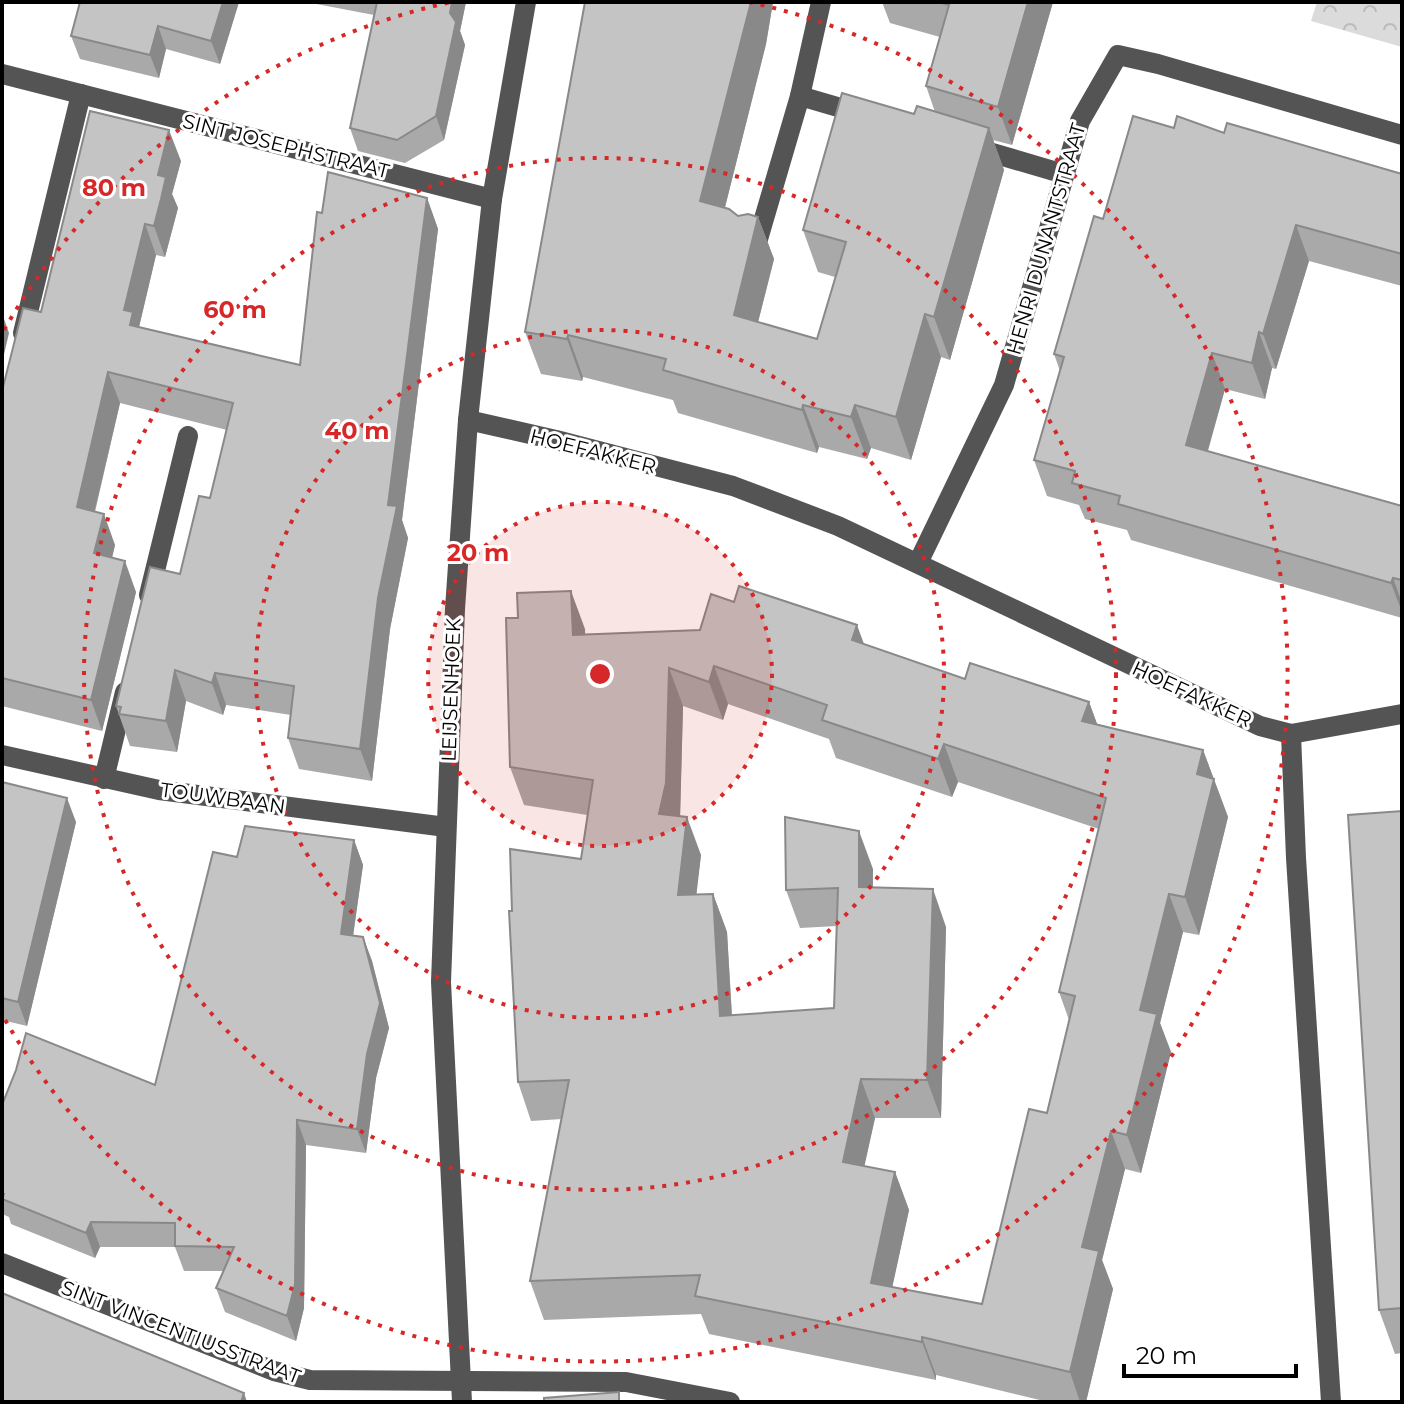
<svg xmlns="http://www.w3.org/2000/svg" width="1404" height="1404" viewBox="0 0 1404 1404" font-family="Montserrat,sans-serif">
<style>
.forest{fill:url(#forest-crowns)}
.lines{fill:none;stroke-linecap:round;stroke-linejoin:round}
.minor{stroke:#545454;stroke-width:20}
.wall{fill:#a9a9a9;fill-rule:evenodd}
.shaded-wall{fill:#898989}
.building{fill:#c4c4c4;stroke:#898989;stroke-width:2;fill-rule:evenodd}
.ring{fill:none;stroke:#d62828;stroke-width:4;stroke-dasharray:4 8}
.labels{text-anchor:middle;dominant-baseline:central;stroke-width:6;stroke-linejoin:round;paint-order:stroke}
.street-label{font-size:20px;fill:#000;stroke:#fff}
.centre{fill:#d62828;stroke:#fff;stroke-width:4}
.ring-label{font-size:24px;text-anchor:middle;font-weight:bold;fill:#d62828;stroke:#fff;stroke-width:6;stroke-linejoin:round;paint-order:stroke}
</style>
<defs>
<pattern id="forest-crowns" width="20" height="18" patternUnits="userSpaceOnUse" patternTransform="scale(2)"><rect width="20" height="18" fill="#dbdbdb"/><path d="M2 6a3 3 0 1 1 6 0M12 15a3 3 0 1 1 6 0" fill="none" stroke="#bababa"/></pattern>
</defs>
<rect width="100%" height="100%" fill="#fff"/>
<polygon class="forest" points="1317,2 1402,2 1402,47 1311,21"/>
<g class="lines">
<g class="minor">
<polyline points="2,74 492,199"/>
<polyline points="800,96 865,115"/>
<polyline points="972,147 1064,174"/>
<polyline points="756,246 800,96 821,2"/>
<polyline points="23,333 81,94"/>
<polyline points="468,420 556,440 733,486 838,526 1260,726 1291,734 1402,714"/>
<polyline points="918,563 1004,385 1080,121 1118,55 1158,64 1402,135"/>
<polyline points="149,595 188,436"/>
<polyline points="1291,734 1296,858 1331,1402"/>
<polyline points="2,755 159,790 446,827"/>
<polyline points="104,779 125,692"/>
<polyline points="2,1263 274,1371 310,1380 626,1382 730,1402"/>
<polyline points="462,1402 441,982 455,609 468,420 492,199 526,2"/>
</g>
</g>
<g class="wall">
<polygon points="239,2 220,64 166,49 159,78 80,59 71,36"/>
<polygon points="306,2 466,2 460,31 465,45 444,140 405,163 358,151 350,128 374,15"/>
<polygon points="585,2 773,2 766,44 725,207 738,216 758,217 774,259 758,322 817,339 835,277 818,272 803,230 914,114 935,112 926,86 940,37 890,23 882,2 1053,2 1012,145 993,140 1004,170 950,360 941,357 911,460 871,448 867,459 819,447 817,453 678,413 673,400 583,377 582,381 541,374 525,332"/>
<polygon points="1174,128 1224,133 1402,174 1402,286 1309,261 1276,369 1272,368 1265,399 1225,389 1208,451 1402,506 1402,618 1131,540 1127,530 1085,519 1079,505 1047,496 1034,460 1060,371 1054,354 1103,219"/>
<polygon points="181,161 172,194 178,208 165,257 156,255 139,327 300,365 322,213 427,198 438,229 402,520 408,538 390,629 372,781 299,769 288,738 291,715 226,705 223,715 186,701 177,752 130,746 116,706 180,574 210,498 227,430 120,403 95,512 115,545 112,557 136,592 102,731 2,706 2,391 41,312"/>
<path d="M585 629V635L865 645 965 679 1089 702 1097 724 1203 750 1228 817 1199 935 1183 932 1160 1023 1171 1052 1141 1173 1125 1169 1102 1260 1113 1289 1086 1402H1048L936 1375V1380L709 1334 701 1314 544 1320 530 1281 562 1119 531 1121 518 1082 512 911 581 859 587 815 524 805 510 767ZM728 704 829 739 836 758 952 797 958 782 1099 829 1059 992 1069 1020 1047 1113 982 1304 892 1287 909 1210 895 1172 864 1166 875 1118H941L946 927 873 887V869L786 890 800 928 837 926 834 1008 732 1015 727 932 713 894H696L701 855 680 816 683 706 723 720Z"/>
<polygon points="2,782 76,822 27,1026 2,1020"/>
<polygon points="1402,811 1402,1353 1395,1354 1379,1310"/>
<polygon points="354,840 363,865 353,935 363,937 372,961 389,1028 376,1078 366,1153 306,1145 304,1308 296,1341 225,1312 216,1288 223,1271 184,1271 175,1247 100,1247 95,1258 11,1224 9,1217 2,1214 2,1105 155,1085 237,857"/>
</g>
<g class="shaded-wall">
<polygon points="223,2 239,2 220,64 211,41"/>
<polygon points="452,2 466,2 460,31 465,45 444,140 436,116"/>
<polygon points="751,2 773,2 766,44 716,243 700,201"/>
<polygon points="1028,2 1053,2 1012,145 998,107"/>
<polygon points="158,26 166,49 159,78 150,55"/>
<polygon points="989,128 1004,170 950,360 934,317"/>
<polygon points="169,130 181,161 172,194 178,208 165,257 154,226 158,175"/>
<polygon points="427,198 438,229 402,520 408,538 390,629 372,781 360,749 388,505"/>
<polygon points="758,217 774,259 749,358 734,315"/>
<polygon points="145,224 156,255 139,327 142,357 124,310"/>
<polygon points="1296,225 1309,261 1276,369 1263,334"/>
<polygon points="2,313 9,333 2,363"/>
<polygon points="925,314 941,357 911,460 896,417"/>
<polygon points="1259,332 1272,368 1265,399 1252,363"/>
<polygon points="568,335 583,377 582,381 567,339"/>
<polygon points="1212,353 1225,389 1199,481 1186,445"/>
<polygon points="108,372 120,403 88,539 77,507"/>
<polygon points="803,405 819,447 817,453 802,410"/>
<polygon points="855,405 871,448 867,459 851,417"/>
<polygon points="104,514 115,545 106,584 94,553"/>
<polygon points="125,561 136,592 102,731 91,700"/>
<polygon points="1393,578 1402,603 1402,612 1391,583"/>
<polygon points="571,591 585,629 587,673 573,635"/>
<polygon points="857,625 871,663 852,640"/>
<polygon points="714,666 728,704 723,720 709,682"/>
<polygon points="669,668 683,706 680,821 659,814"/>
<polygon points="175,670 186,701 177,752 166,721"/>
<polygon points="215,673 226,705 223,715 212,683"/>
<polygon points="1089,702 1103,740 1082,721"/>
<polygon points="944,744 958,782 952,797 938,759"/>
<polygon points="1203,750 1228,817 1199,935 1185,897 1197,774"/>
<polygon points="67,798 76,822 27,1026 18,1002"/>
<polygon points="687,817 701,855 692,933 678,895"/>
<polygon points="859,831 873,869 872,925 859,887"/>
<polygon points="354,840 363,865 350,958 341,934"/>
<polygon points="933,889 946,927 941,1118 927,1080"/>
<polygon points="713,894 727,932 734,1054 720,1016"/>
<polygon points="1169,894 1183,932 1160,1023 1171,1052 1141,1173 1127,1135 1140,1010"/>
<polygon points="363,937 372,961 389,1028 376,1078 366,1153 357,1129"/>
<polygon points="861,1079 875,1118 857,1200 843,1162"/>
<polygon points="297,1120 306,1145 304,1308 296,1341 287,1316"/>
<polygon points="1111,1131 1125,1169 1102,1260 1113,1289 1086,1402 1080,1402 1070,1372 1082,1247"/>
<polygon points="895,1172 909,1210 885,1321 871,1283"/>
<polygon points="91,1222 100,1247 95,1258 86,1233"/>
<polygon points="922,1337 936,1375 936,1380 922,1342"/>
<polygon points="244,1393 247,1402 241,1402"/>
</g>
<g class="building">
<polygon points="80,2 223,2 211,41 158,26 150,55 71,36"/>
<polygon points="377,2 452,2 450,13 456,22 436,116 397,140 350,128"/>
<polygon points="585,2 751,2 700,201 729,209 738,216 748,214 758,217 734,315 817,339 846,242 803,230 842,93 914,114 917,106 989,128 934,317 925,314 896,417 855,405 851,417 803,405 802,410 663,370 666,359 568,335 567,339 525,332"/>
<polygon points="938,2 1028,2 998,107 926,86 949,5"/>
<polygon points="90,111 169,130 158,175 166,177 161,199 154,226 145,224 124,310 133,312 130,325 300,365 317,212 322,213 328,172 427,198 388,505 397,506 378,598 360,749 288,738 294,686 215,673 212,683 175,670 166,721 119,714 121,707 116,706 150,567 180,574 199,496 210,498 233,403 108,372 77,507 104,514 94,553 125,561 91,700 2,678 2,391 23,308 41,312"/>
<polygon points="1133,116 1174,128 1177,116 1224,133 1227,123 1402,174 1402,254 1296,225 1263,334 1259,332 1252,363 1212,353 1186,445 1402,506 1402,580 1393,578 1391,583 1118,504 1120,496 1072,483 1075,471 1034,460 1064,357 1054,354 1094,216 1103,219"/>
<path d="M739 586 857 625 852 640 965 679 970 663 1089 702 1082 721 1203 750 1197 774 1214 779 1185 897 1169 894 1140 1010 1157 1014 1127 1135 1111 1131 1082 1247 1099 1251 1070 1372 922 1337V1342L695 1296 700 1275 530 1281 569 1080 518 1082 509 911H512L510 849 581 859 593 780 510 767 506 618H518L517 593 571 591 573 635 700 630 711 594 734 602ZM714 666 827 705 822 720 938 759 944 744 1106 798 1059 992 1075 996 1047 1113 1029 1109 982 1304 871 1283 895 1172 843 1162 861 1079 927 1080 933 889 859 887V831L785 817 786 890 838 888 834 1008 720 1016 713 894 678 895 687 817 659 814 666 783 669 668 709 682Z"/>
<polygon points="2,782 67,798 18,1002 2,998"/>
<polygon points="1402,811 1402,1308 1379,1310 1348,815"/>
<polygon points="245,826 354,840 341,934 363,937 380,1003 367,1054 357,1129 297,1120 295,1284 287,1316 216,1288 234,1247 175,1246 175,1223 91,1222 86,1233 2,1199 4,1194 2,1193 2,1105 16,1070 26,1033 155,1085 213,852 237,857"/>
<polygon points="2,1293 244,1393 241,1402 2,1402"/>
<polygon points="619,1392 619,1402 544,1402 544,1398"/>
</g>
<circle cx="600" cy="674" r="172" fill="#d62828" fill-opacity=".12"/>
<g class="ring">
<circle cx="600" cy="674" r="172"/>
<circle cx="600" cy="674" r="344"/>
<circle cx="600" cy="674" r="516"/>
<path d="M4 330A688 688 0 0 1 451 2M749 2A688 688 0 1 1 4 1018"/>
</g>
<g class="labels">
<g class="street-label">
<text transform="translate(286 146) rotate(14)">SINT JOSEPHSTRAAT</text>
<text transform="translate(1046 239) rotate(-74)">HENRI DUNANTSTRAAT</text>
<text transform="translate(593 451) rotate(14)">HOEFAKKER</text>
<text transform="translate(451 690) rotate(-88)">LEIJSENHOEK</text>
<text transform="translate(1192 694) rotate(25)">HOEFAKKER</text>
<text transform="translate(223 798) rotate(8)">TOUWBAAN</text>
<text transform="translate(181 1332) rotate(21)">SINT VINCENTIUSSTRAAT</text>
</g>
</g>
<circle cx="600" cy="674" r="12" class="centre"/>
<g class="ring-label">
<text x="114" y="196">80 m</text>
<text x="235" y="318">60 m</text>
<text x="357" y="439">40 m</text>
<text x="478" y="561">20 m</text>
</g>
<rect width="1404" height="1404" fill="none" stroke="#000000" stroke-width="8"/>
<path d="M1124 1364v12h172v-12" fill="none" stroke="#000000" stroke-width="4"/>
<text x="1136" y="1364" font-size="24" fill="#000000" stroke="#ffffff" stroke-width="6" paint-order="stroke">20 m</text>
</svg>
